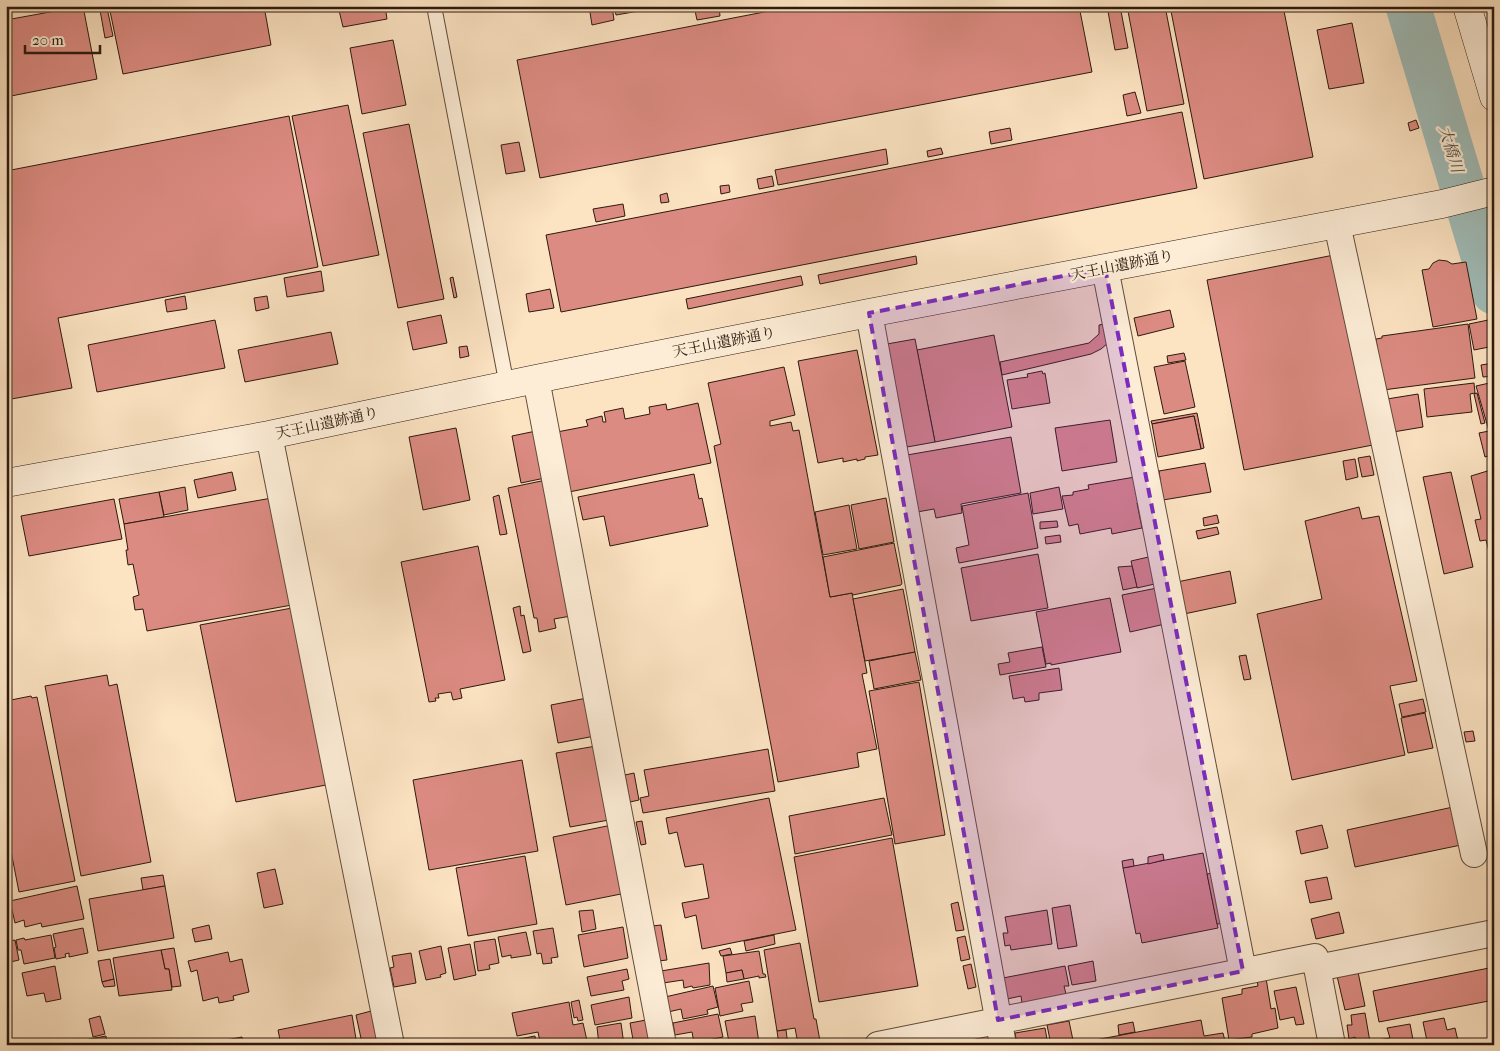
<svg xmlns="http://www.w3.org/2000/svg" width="1500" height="1051" viewBox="0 0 1500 1051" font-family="'IM FELL French Canon','Noto Serif JP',serif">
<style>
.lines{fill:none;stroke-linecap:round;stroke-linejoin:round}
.river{stroke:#a0bdb9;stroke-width:45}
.building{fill:#dc8b82;stroke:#2c1a0e}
.lane-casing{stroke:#604c3b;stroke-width:16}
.street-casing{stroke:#604c3b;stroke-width:28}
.secondary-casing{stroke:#2c1a0e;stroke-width:29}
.lane{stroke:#fdedd7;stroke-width:14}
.street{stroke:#fdedd7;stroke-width:26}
.secondary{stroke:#fdedd7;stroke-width:28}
.marked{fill:#7b2cbf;fill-opacity:0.2;stroke:#7b2cbf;stroke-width:4;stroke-dasharray:10 6;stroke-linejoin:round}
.labels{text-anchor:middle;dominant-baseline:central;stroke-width:4.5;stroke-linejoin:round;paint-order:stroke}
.street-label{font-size:15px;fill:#2c1a0e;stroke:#fdedd7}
.water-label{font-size:16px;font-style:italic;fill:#55534a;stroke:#fdedd7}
</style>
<rect width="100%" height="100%" fill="#fce3c2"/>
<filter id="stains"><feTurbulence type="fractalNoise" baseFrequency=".004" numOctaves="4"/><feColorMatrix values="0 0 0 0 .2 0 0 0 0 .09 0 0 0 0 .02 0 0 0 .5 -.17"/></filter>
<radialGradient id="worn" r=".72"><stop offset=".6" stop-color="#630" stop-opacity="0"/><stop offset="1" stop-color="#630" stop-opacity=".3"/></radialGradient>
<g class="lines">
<polyline class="river" points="1408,6 1494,292"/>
</g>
<g class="building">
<polygon points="83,6 97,79 6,97 6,20"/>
<polygon points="109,6 264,6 271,45 123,74"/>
<polygon points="338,6 385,6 387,19 343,27"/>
<polygon points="589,6 612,6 614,20 592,25"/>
<polygon points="614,6 668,6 616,15"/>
<polygon points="694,6 719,6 720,16 697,20"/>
<polygon points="795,6 1079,6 1092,72 540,178 517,60"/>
<polygon points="1107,6 1120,6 1128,48 1115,50"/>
<polygon points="1127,6 1165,6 1184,104 1147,111"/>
<polygon points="1170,6 1283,6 1313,157 1204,179"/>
<polygon points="107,8 113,36 105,38 100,10"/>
<polygon points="1352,23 1364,83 1329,89 1317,30"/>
<polygon points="393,40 406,105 362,114 350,48"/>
<polygon points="1135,92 1141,113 1127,116 1123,95"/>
<polygon points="348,105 379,255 323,266 292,116"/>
<polygon points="1182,112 1197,188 561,312 546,235"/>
<polygon points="289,116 318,267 58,318 72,388 6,400 6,171"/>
<polygon points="1416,120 1419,128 1410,131 1408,123"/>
<polygon points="409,124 444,299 398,308 363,133"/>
<polygon points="1010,128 1012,140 991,144 989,132"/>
<polygon points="519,142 525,171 506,174 501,145"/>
<polygon points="941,148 943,154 928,157 927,151"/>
<polygon points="886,149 888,164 778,185 775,170"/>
<polygon points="772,176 774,186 759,189 757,179"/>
<polygon points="729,185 730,192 721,194 720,186"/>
<polygon points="667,193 669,202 661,203 660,195"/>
<polygon points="623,204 625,216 596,222 593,209"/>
<polygon points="1339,254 1378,444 1244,470 1207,280"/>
<polygon points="916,256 917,264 820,284 818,275"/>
<polygon points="1439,260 1447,261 1452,264 1466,262 1477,319 1433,327 1422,270 1429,269 1433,263"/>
<polygon points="321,271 324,291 287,297 284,278"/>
<polygon points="801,276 803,285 688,309 686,299"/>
<polygon points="453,277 457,297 454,298 450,278"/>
<polygon points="550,289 554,308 529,312 526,294"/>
<polygon points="185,296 187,309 167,312 165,300"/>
<polygon points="267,296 269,308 256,311 254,298"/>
<polygon points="1170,310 1174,327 1138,336 1134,318"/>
<polygon points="441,315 447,343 413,350 407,322"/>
<polygon points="1493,319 1494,346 1474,350 1469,324"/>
<polygon points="215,320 225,368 97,392 88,345"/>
<polygon points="1110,323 1108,343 1101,349 1091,354 1002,375 1000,362 1089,343 1099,334 1099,325"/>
<polygon points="1468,324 1475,378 1383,390 1376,339 1382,338 1382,336"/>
<polygon points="331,332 338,364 245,382 238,350"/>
<polygon points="994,335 1012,427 935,442 917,350"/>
<polygon points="915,339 935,442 907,447 887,344"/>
<polygon points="467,346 469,356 460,358 459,347"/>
<polygon points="857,350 878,455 865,457 865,459 857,461 857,459 843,462 843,458 818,463 798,361"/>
<polygon points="1184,353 1186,360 1168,363 1167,356"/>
<polygon points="1185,361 1195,407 1164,414 1154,367"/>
<polygon points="1494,363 1494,376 1483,377 1481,365"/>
<polygon points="784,367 795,415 770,421 770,426 791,422 793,431 799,430 830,597 852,593 867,673 862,674 877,749 857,753 859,767 778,782 714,446 721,444 708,383"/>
<polygon points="1042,371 1043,374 1045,373 1050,403 1012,409 1007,380 1028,377 1027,374"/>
<polygon points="1494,382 1494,454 1485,457 1479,433 1489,431 1476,386"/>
<polygon points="1474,383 1475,393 1470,394 1472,412 1427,417 1424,389"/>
<polygon points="1477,393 1485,423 1481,424 1474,394"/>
<polygon points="1418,394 1423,427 1393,432 1387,399"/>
<polygon points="698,403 711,463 569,492 557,432 588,426 586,420 602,416 603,422 606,422 604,412 623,408 625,419 650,414 649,407 666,404 667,410"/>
<polygon points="1197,413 1204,448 1201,449 1194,416 1152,424 1151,421"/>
<polygon points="1194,416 1201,449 1158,457 1152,424"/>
<polygon points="1110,420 1117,462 1062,471 1055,428"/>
<polygon points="456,428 470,500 423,510 409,437"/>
<polygon points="536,431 545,478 521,483 512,436"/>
<polygon points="1011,437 1021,493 961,504 962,513 936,518 934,509 917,512 907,455"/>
<polygon points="1370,456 1374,475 1362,477 1358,458"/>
<polygon points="1355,459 1358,477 1346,480 1343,461"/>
<polygon points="1205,463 1211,492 1163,500 1159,471"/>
<polygon points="1494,469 1494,571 1486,540 1480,541 1475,520 1481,519 1471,476"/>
<polygon points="232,472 236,490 198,498 194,480"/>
<polygon points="1451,472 1473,567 1444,574 1423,477"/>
<polygon points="694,474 699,499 702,498 708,526 610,546 604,516 583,520 578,497"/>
<polygon points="1135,477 1140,502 1137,503 1142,528 1112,534 1111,528 1080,534 1078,524 1069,526 1062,496 1073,495 1073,492 1089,489 1088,485"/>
<polygon points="546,480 571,616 554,619 556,628 539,632 537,618 534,618 508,488"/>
<polygon points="185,487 188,510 164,515 159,492"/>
<polygon points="1059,487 1063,509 1033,514 1030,493"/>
<polygon points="159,492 164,517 124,524 119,499"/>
<polygon points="1028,493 1038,548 959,563 956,548 969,545 962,506"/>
<polygon points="499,495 507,534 500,535 493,497"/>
<polygon points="272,498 292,605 147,631 143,609 135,610 133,597 139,595 133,564 128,565 126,550 128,550 124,524"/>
<polygon points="886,498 894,542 859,549 851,505"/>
<polygon points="114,499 122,539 29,556 21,516"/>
<polygon points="849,505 857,549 823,555 815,512"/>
<polygon points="1359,507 1362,519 1379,516 1417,681 1390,686 1405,755 1292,780 1257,614 1322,599 1305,521"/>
<polygon points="1217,515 1219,523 1204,526 1203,518"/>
<polygon points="1057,521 1058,527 1040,529 1040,522"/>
<polygon points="1217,527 1219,534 1198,539 1196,531"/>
<polygon points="1060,535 1061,542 1046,544 1045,537"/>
<polygon points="894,543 902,583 901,585 853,595 852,593 830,597 823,557"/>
<polygon points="478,546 505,680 460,689 462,698 453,700 451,692 438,694 439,698 435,698 436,701 429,702 401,562"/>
<polygon points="1038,554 1048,608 971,621 961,568"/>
<polygon points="1153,556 1159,583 1137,588 1131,561"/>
<polygon points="1132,566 1137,587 1123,590 1118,567"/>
<polygon points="1230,571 1236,603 1184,614 1177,582"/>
<polygon points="1162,587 1165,624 1130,632 1122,595"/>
<polygon points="903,589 915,652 865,661 853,599"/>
<polygon points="1110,598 1121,652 1051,665 1051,663 1046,664 1036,612"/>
<polygon points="520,606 521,616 524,615 531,651 523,653 513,608"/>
<polygon points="292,608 326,785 236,802 200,625"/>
<polygon points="1042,647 1046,667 1000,675 998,664 1010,662 1008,653"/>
<polygon points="915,652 921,680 874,689 869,661"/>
<polygon points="1246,655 1251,679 1244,680 1239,656"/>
<polygon points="1059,668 1062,690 1039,693 1039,700 1025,702 1024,697 1013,699 1009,676"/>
<polygon points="107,675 109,686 117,684 151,862 81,876 45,686"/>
<polygon points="919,682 945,835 895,844 869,691"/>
<polygon points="31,696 32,698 37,697 75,881 19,892 9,841 6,841 6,701"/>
<polygon points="587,698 595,736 558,743 551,705"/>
<polygon points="1423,699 1426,712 1402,717 1399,704"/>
<polygon points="1425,713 1433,748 1408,753 1401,718"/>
<polygon points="1473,731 1475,741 1466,742 1464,732"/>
<polygon points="596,746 609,820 570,827 556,753"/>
<polygon points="768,749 775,791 643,813 640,798 649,796 644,770"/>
<polygon points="522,760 538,851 429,870 413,780"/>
<polygon points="634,773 639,800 630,802 625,775"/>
<polygon points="769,798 796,930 702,949 696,915 685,918 682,903 709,898 703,864 685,867 677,832 669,834 666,818"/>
<polygon points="884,798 892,835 795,854 789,816"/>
<polygon points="1453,807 1461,845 1355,867 1347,830"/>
<polygon points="642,821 646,844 641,845 636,822"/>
<polygon points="612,825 626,893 566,905 553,837"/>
<polygon points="1322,825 1328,848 1301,854 1296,831"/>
<polygon points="892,838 918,986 819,1002 794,857"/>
<polygon points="1203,853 1218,928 1142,943 1140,933 1136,934 1123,868"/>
<polygon points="1163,854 1164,860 1148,864 1148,857"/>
<polygon points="525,856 537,924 468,936 456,868"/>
<polygon points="1133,859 1134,866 1123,868 1122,861"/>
<polygon points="275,869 283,904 264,908 257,873"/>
<polygon points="1218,872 1228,923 1217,924 1207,874"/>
<polygon points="163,875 165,886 143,890 141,878"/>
<polygon points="1327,877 1332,899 1310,903 1305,881"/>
<polygon points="77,886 84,919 42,927 41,923 25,927 24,920 15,923 10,901"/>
<polygon points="165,886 174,938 98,951 89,899"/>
<polygon points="958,902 964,930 956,931 951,904"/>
<polygon points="1070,905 1077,946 1058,949 1052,908"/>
<polygon points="593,910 596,929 582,932 579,911"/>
<polygon points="1047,910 1052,944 1011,950 1010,945 1005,946 1003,933 1008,933 1005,917"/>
<polygon points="1339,912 1344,933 1316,939 1311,919"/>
<polygon points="209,925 212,939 195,942 192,929"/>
<polygon points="661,925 667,960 658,961 652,926"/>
<polygon points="623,927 628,958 584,967 578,935"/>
<polygon points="83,928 88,953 69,957 69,953 65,954 66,957 56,959 54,948 56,947 53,934"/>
<polygon points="553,928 558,957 551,958 552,963 543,964 541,953 537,954 533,931"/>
<polygon points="526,932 531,955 511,958 511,955 502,957 498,937"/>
<polygon points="51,935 55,958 24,964 21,950 18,950 16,940 24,938 25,940"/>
<polygon points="774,935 775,944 746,951 744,941"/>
<polygon points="965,936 970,959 961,961 957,938"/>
<polygon points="495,939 499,963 489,965 490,969 478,971 474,942"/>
<polygon points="15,940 19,960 6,963 6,942"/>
<polygon points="800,943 814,1019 816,1019 820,1041 798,1044 795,1028 777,1031 764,950"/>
<polygon points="470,944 476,975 454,980 448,948"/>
<polygon points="441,946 446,973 440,975 441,977 426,980 419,951"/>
<polygon points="174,948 181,986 172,987 169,969 165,969 161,950"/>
<polygon points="730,948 732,954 721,956 719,951"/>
<polygon points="161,950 165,969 169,969 172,990 119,996 113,958"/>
<polygon points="759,951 763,974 765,974 766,977 759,978 759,976 744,979 742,970 726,973 723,956"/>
<polygon points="228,952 230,962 242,959 249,992 233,996 234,1000 219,1003 218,997 203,1001 197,970 191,972 188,961"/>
<polygon points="411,953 416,983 394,987 390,968 394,967 392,956"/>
<polygon points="110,959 114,979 102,982 98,961"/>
<polygon points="1093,961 1096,981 1072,985 1068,966"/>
<polygon points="709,963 710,985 693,988 692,986 684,988 683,980 663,983 661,971"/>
<polygon points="971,964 976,987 968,989 963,966"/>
<polygon points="55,966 61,999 46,1002 44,993 27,996 22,973"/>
<polygon points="1065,966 1069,986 1064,986 1066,994 1022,1003 1021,996 1007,999 1003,978"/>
<polygon points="1494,967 1494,1000 1379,1022 1373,991"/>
<polygon points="627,969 629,979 622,981 624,990 591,996 587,977"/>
<polygon points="742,970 744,979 727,982 726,973"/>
<polygon points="1358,972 1365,1006 1345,1010 1337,976"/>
<polygon points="1266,978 1271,1009 1275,1008 1278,1028 1252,1034 1252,1037 1229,1040 1222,998 1242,994 1242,989 1258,986 1257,980"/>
<polygon points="114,979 115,986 104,987 102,982"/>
<polygon points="749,981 753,1002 741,1004 743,1011 720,1016 715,988"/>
<polygon points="713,986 718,1007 707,1010 708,1014 683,1019 681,1009 668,1012 665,997"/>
<polygon points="1296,987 1304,1024 1296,1025 1294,1017 1280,1020 1274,991"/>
<polygon points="629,997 632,1018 595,1025 591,1005"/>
<polygon points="579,1000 583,1020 578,1021 577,1017 574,1018 571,1002"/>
<polygon points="569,1002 573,1025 583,1023 588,1045 575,1045 574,1040 565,1043 565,1045 520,1045 519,1039 535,1036 536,1043 540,1042 538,1032 517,1036 512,1013"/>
<polygon points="375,1010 381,1039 376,1041 377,1045 365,1045 365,1043 362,1043 356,1015"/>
<polygon points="1365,1013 1370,1042 1356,1045 1355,1037 1349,1039 1347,1025 1352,1025 1351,1015"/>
<polygon points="718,1014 723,1037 694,1043 692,1032 675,1035 673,1023"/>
<polygon points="352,1015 357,1045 281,1045 278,1030"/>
<polygon points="100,1016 105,1034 93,1037 89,1019"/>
<polygon points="755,1016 759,1043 740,1045 739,1040 729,1042 725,1021"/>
<polygon points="1444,1018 1447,1030 1455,1028 1459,1045 1436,1045 1434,1040 1427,1041 1423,1022"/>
<polygon points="646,1020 652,1045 634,1045 630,1023"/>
<polygon points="1201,1020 1204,1036 1223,1033 1226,1045 1091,1045 1090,1041"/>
<polygon points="1069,1021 1074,1045 1051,1045 1047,1025"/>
<polygon points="1133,1022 1135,1032 1119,1035 1118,1025"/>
<polygon points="621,1023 624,1045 599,1045 597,1027"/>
<polygon points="1410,1024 1414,1045 1378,1045 1377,1040 1390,1038 1387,1028"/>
<polygon points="1045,1028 1048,1045 1017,1045 1015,1033"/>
<polygon points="786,1030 788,1045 779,1045 777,1031"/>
<polygon points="106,1036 107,1045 57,1045"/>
<polygon points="242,1037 243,1045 199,1045"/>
<polygon points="723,1040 724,1045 699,1045"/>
</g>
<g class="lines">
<g class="lane-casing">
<polyline id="lane" points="434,6 507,386"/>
</g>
<g class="street-casing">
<g id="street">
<polyline points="1337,224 1474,854"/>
<polyline points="1105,268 1243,971"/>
<polyline points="869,313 1003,1045"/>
<polyline points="536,379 663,1045"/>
<polyline points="269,435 391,1045"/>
<polyline points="1317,968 1494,933"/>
<polyline points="878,1045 1315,957 1332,1045"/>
</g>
</g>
<g class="secondary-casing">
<g id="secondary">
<polyline points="1467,6 1494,97"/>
<polyline points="6,483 269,435 536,379 869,313 1442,204 1494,191"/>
</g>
</g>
<use href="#lane" class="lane"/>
<use href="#street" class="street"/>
<use href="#secondary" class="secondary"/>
</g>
<path class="marked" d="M1105 268 1243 971 998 1020 869 313Z"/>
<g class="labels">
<g class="street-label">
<text transform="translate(1122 265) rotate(-11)">天王山遺跡通り</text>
<text transform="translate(724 342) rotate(-11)">天王山遺跡通り</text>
<text transform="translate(327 423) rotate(-12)">天王山遺跡通り</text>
</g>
<g class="water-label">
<text transform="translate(1451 149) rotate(73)">大橋川</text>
</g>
</g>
<rect width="1500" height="1051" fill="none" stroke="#fce3c2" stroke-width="25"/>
<rect x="8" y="8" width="1485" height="1036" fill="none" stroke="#2c1a0e" stroke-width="2.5"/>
<rect x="12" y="12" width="1475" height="1026" fill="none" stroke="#2c1a0e"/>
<path d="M25 45v8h75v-8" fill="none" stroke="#2c1a0e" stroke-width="2.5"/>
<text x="32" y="45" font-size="15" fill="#2c1a0e" stroke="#fdedd7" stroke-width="4" paint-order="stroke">20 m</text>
<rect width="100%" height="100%" filter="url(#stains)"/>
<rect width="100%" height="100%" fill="url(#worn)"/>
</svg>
